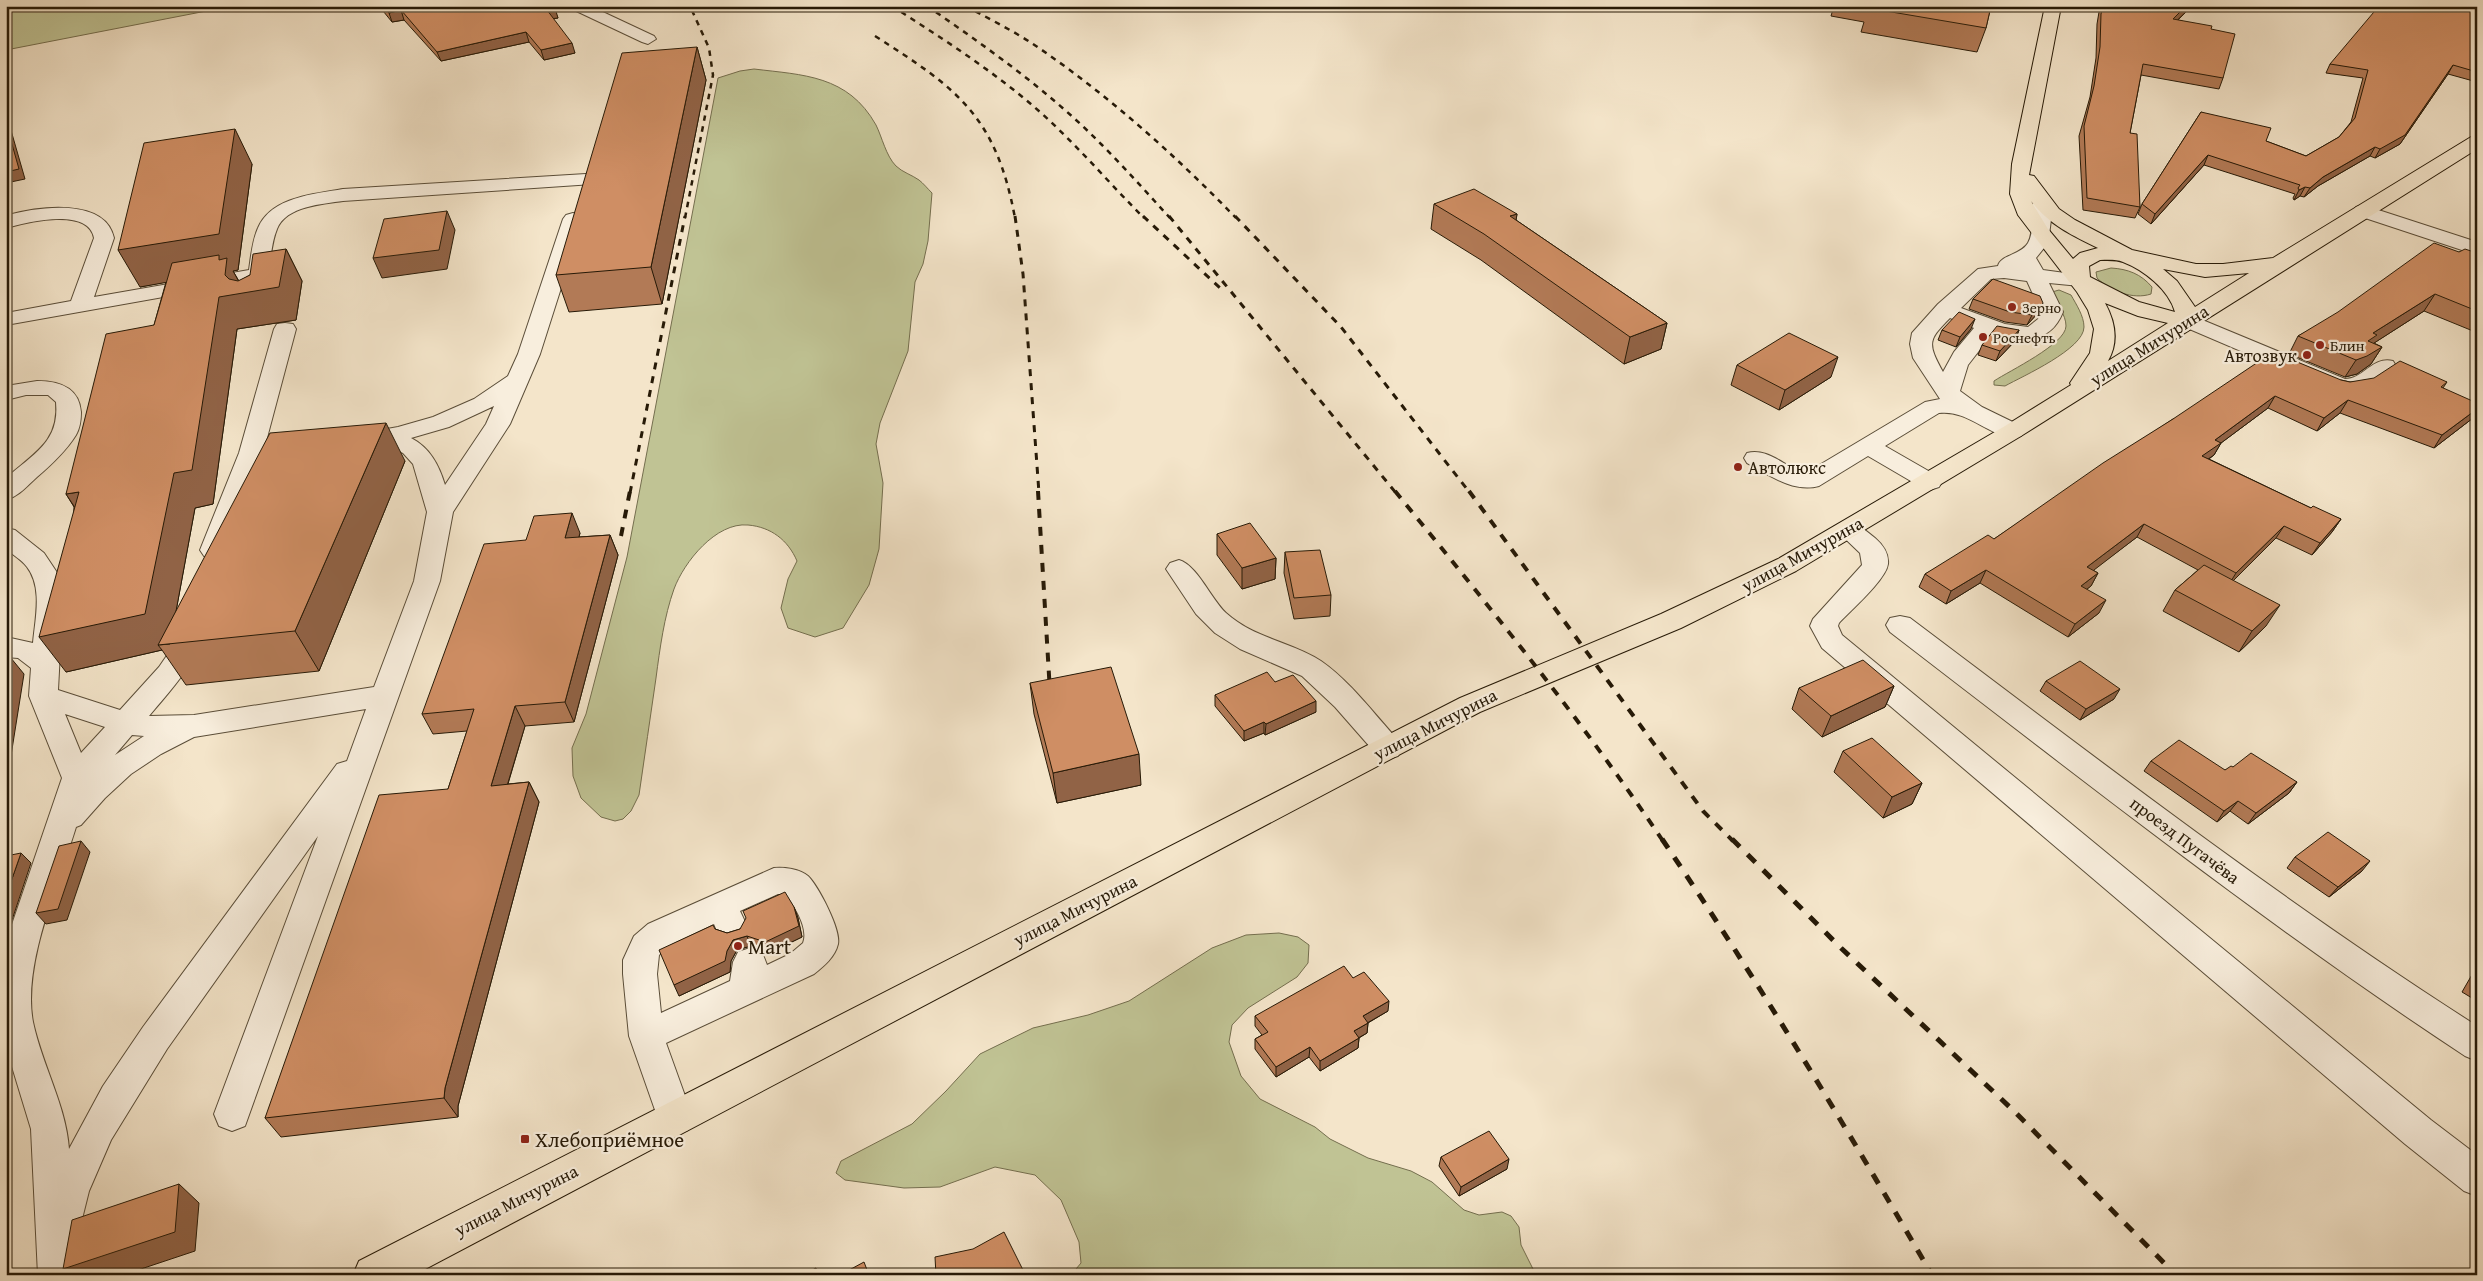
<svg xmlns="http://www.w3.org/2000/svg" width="2483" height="1281" viewBox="0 0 2483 1281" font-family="'Gentium Book Plus',serif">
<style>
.green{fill:#c0c394;stroke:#746e4e}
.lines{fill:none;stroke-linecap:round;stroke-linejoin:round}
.minor-casing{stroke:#5a4d38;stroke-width:2}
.major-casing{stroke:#271a07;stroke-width:2}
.minor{fill:#f8eedd;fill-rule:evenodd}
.major{fill:#f4e5ca;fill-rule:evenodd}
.rail-far3{stroke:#271a07;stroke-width:2.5;stroke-dasharray:5.5 5.5;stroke-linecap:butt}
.rail-far2{stroke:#271a07;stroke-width:3;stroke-dasharray:7 7;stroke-linecap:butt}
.rail-far1{stroke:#271a07;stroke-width:4;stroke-dasharray:9 9;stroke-linecap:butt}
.rail{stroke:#271a07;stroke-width:5;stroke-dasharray:11 11;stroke-linecap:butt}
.wall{fill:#b27a56;stroke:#271a07}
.shaded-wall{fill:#916346;stroke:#271a07}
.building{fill:#cf8e64;stroke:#271a07}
.poi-dot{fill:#8f2418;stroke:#f8eedd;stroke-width:2}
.labels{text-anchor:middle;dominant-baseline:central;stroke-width:4.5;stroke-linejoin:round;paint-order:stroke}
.far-poi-label{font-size:15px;fill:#271a07;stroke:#f8eedd;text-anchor:start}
.street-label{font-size:18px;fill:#271a07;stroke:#f8eedd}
.poi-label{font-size:18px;fill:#271a07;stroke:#f8eedd;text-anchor:end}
.near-poi-label{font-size:21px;fill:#271a07;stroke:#f8eedd;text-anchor:start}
</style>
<rect width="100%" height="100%" fill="#f4e5ca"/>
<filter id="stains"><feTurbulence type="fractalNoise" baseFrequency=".004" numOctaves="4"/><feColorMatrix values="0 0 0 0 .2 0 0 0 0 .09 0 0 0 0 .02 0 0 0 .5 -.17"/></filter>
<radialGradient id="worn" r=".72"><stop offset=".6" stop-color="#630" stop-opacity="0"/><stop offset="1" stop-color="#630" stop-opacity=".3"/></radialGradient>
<g class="green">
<polygon points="6,6 232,6 6,50"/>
<path d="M754 69C803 75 848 75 876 125 882 137 886 156 896 166 902 172 912 175 919 180 923 183 928 189 932 193L928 241 923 264 915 282 908 351 880 423 876 444 883 483 879 549 869 585 843 628 815 637 788 628 781 608 788 579 797 561C788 540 771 527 748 525 716 522 684 562 674 589 664 617 660 648 656 678 650 717 645 756 639 795L631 811 623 819 615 821 601 817 581 798 573 776 572 748 586 714 627 557 718 78 740 71Z"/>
<path d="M2111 268C2128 269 2141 274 2152 287L2151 294C2133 300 2110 291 2097 278L2096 272Z"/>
<path d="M2059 290 2071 295C2076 304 2084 316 2084 327 2084 349 2023 376 2005 386L1994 385V381C2009 371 2066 344 2066 326 2066 315 2057 304 2052 295V292Z"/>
<polygon points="1279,933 1298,937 1309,945 1308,963 1297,977 1248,1008 1232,1025 1229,1042 1241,1076 1260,1099 1315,1127 1330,1139 1368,1158 1411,1171 1432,1182 1464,1210 1479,1215 1502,1212 1511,1216 1519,1227 1521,1245 1536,1275 1071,1275 1081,1263 1079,1242 1061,1200 1035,1175 995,1167 940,1187 904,1188 845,1180 836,1173 841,1161 912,1124 946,1091 980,1054 1033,1028 1088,1015 1129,1001 1212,948 1246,935"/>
</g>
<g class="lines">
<g class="minor-casing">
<g id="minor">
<polygon points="569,6 590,6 654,36 656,39 648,44 642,42 572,9"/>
<path d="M586 174 593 176 595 180 593 184 343 201C323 204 286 206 277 229 271 243 271 260 268 275L265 279 6 325V313L71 301 94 238C88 207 28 222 6 228L8 215C38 207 105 197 114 238L94 297 249 270C251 257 252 241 258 228 271 197 314 194 343 189Z"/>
<path d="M2043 198 2050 200 2053 204 2048 243 2036 258 2043 270 2087 276 2090 280 2087 284 2080 286 2049 283 2063 312C2050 345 2021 342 1992 334L1968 365 1960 391 1982 407 2021 426 2025 431 2021 436C1994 443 1971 409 1939 413L1885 446 1939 477 1942 482 1939 487 1930 490 1921 487 1868 456 1819 486C1793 493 1769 475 1747 463L1744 458 1747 453C1769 447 1786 469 1806 473L1925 402 1940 399 1913 358 1910 344 1912 333 1938 304 1978 269 1998 266C2000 255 2021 255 2028 243 2034 233 2032 216 2033 204L2036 200ZM2004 278 2027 281 2041 312 2038 319 2028 327 2005 324 1961 308 1991 279ZM1950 318 1974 328 1954 352 1943 372C1927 343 1928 340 1950 318Z"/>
<polygon points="2363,205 2477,242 2477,255 2356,215 2353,211 2356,207"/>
<path d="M573 213 580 215 583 219 540 354 510 424 453 512 440 581 245 1126 232 1131 219 1126 214 1114 318 836 167 1049 111 1140 89 1191 81 1223 75 1236 78 1275H38L31 1129 6 1047V942L62 778 29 696 31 668 18 658 6 657V637L33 643C35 619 43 588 27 567 22 560 13 555 6 549V528L15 530 44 553 58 574 63 594 58 690 120 710 159 667 170 651 179 627 189 625 199 627 203 634C193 667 171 690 149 716L194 715 374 687 414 581 427 512 413 464 403 453 383 444 356 448 348 446 344 441 348 436 398 427 433 417 474 399 508 376 518 354 563 219 566 215ZM494 406 486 424 445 485C439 465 430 448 411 438L449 427ZM366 709 347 761 337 764 143 1027 103 1086 69 1149C66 1105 42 1065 33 1022 22 964 59 883 76 827L81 825 105 798 131 774 161 754 194 737ZM65 714 105 727 81 753ZM132 735 144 736 115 755Z"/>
<path d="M2188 314 2345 379C2364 379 2372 356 2393 361L2396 366 2393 371C2373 384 2359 397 2334 391L2180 325 2177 320 2180 315Z"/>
<polygon points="285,323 293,324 296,329 263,453 226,550 222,556 213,558 204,556 200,550 239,453 274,329 277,324"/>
<path d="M37 381C59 381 79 387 81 412 81 420 80 428 76 435 66 451 51 465 37 477 27 486 19 496 6 500V478C33 454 60 442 56 402L48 395H26L6 400V386Z"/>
<path d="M1849 522C1860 525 1866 531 1875 538 1883 545 1889 553 1888 564 1886 580 1850 611 1839 623L1838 626 1842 635 2431 1120 2477 1155V1196L2464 1191 2405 1144 1822 648 1810 626 1813 619 1862 565 1860 553 1836 530 1840 524Z"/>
<path d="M1179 560C1197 565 1211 599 1226 613 1255 639 1290 641 1321 661 1351 682 1374 714 1398 740L1403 748 1398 756 1388 759 1378 756 1335 707 1302 676 1240 649 1215 633 1196 614 1166 569 1170 563Z"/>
<path d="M1900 616 1910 618C2096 758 2280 900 2477 1026V1061L2465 1056C2266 925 2079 777 1890 632L1886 625 1890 618Z"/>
<path d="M774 868C784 867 800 869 808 876 818 886 841 929 838 944 835 957 824 966 814 974L666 1043 693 1118 688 1130 675 1135 662 1130 629 1036 623 974V960L634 936 648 924ZM778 894H785C794 905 809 928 803 943L790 954 767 965 762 952 750 948 738 952 733 962 730 981 661 1013 657 974 659 955 672 944 714 924 720 938 732 942 744 938 748 928 740 911Z"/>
</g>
</g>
<g class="major-casing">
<path id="major" d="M2045 6H2061L2029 175 2034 176 2059 209 2075 220 2132 250 2196 264H2223L2273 258 2471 137 2477 136V149L2021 436 1796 571 1681 628 1480 712 414 1275H353L359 1261 1460 698 1661 614 1778 559 2005 426 2071 385 2070 383 2090 353 2094 329 2088 310 2077 292 2018 215 2010 194 2012 164ZM2031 201C2048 224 2073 236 2098 248L2080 253 2073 259 2048 229ZM2100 260C2107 260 2116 259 2123 262 2144 270 2169 290 2175 312L2139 302 2090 277 2089 266ZM2163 269 2205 277 2249 273 2195 307 2177 281ZM2105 303 2138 316 2168 323 2108 361C2119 342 2115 321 2105 303Z"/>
</g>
<use href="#minor" class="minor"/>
<use href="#major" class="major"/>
<g class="rail-far3">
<path d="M892 6C943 39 995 72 1040 112 1077 145 1109 183 1144 218"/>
<path d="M927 6C988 48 1050 92 1102 145 1126 169 1148 194 1170 218"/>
<path d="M966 6C989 19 1014 31 1036 46 1108 95 1175 155 1236 218"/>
<path d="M875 36C958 89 996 116 1015 218"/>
<polyline points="685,218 713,75 709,48 690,6"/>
</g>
<g class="rail-far2">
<polyline points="1015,216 1023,274 1039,493"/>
<polyline points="1143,216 1220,288"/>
<polyline points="1169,216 1396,493"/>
<polyline points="1235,216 1341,327 1470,493"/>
<polyline points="630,493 685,216"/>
</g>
<g class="rail-far1">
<polyline points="1038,491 1050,692"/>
<path d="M1395 491C1488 605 1581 719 1663 841"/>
<polyline points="1469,491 1703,811 1733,841"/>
<polyline points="621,536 630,491"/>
</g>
<g class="rail">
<path d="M1662 839C1758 981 1846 1127 1932 1275"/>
<polyline points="1732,839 1841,948 2015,1112 2176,1275"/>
</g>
</g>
<g class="wall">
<polygon points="379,6 553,6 558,18 553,19 575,53 544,60 529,42 441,61 404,20 392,22"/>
<polygon points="1834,6 1991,6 1986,28 1977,52 1861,32 1864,22 1831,16"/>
<polygon points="2100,6 2192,6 2178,20 2211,29 2223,78 2219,89 2141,75 2130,133 2140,207 2135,218 2083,210 2079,136 2090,97 2096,58 2097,24"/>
<polygon points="2477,6 2477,82 2448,74 2400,144 2375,158 2370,156 2318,186 2304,197 2300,196 2294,200 2293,198 2295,194 2204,165 2151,224 2138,214 2142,204 2201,112 2266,141 2306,156 2339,137 2351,122 2363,78 2326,73 2330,64"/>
<polygon points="697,47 706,80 662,304 569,312 556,275"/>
<polygon points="252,164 238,270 233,271 239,281 250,275 286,249 302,281 296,320 237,329 213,504 195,508 176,611 405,461 319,671 186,685 162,650 66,672 74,507 66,494 154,325 166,282 140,287"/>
<polygon points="1434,204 1517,214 1516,220 1667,323 1661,349 1624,364 1481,260 1431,229"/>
<polygon points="2459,252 2477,253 2477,328 2473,331 2424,311 2374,343 2382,347 2371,364 2357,374 2345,377 2289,354 2298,336"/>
<polygon points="1973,299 2038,313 2027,325 2005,322 1969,309"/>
<polygon points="1971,329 1956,347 1938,340 1942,330"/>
<polygon points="2019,330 2015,341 1996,361 1978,355 1982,345"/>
<polygon points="1737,365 1831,377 1779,410 1731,385"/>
<polygon points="2341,380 2350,382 2447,382 2443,388 2473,418 2434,448 2340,413 2317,431 2268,408 2221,443 2214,455 2209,459 2311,508 2341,519 2332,532 2312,555 2276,538 2233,580 2266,626 2239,652 2163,611 2175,590 2198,570 2137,537 2093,570 2098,573 2091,586 2087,589 2099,613 2068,637 1980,583 1946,604 1919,587 1925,574 1994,539 2173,419"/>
<polygon points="580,533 579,537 610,535 618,555 574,722 525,726 508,784 529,782 539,802 458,1106 458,1117 281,1137 265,1118 448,789 467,731 433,734 422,714 526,540"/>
<polygon points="1217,534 1276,558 1275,579 1242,589 1217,555"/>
<polygon points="1285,552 1331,595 1330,616 1294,619 1284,573"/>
<polygon points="2046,681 2114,699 2080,720 2040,691"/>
<polygon points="1275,682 1316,712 1265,735 1264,733 1244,741 1215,706 1215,695"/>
<polygon points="1030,683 1141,785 1057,803 1034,714"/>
<polygon points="1894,686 1885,707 1822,737 1792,709 1799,688"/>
<polygon points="1843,751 1922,783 1912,804 1883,818 1834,772"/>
<polygon points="2151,761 2225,770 2233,767 2297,782 2289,793 2248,824 2230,811 2217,822 2144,771"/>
<polygon points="2295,857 2362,871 2329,897 2287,868"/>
<polygon points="794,907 798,918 802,937 765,955 763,950 751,946 737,950 731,961 730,972 679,996 715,929 727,933 740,929"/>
<polygon points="2477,966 2477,1001 2462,992"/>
<polygon points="1353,978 1388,1011 1368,1023 1367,1033 1359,1038 1358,1048 1320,1071 1309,1057 1276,1077 1255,1049 1255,1039 1262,1035 1255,1026 1255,1016"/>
<polygon points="1441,1157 1507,1169 1459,1196 1439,1166"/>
</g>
<g class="shaded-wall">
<polygon points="2186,6 2192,6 2168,29 2173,19"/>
<polygon points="555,8 558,18 550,19 547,10"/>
<polygon points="401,10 404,20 392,22 389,13"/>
<polygon points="526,32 529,42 441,61 437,52"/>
<polygon points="572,43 575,53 544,60 541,50"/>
<polygon points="697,47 706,80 662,304 651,267"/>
<polygon points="2453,65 2448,74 2400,144 2375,158 2380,149"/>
<polygon points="6,113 25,179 6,183"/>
<polygon points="235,129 252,164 238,270 233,271 244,291 286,249 302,281 296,320 237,329 213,504 195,508 170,644 158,645 162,650 66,672 39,637 174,473 225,272 140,287 118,250"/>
<polygon points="2375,147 2370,156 2318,186 2304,197 2310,188 2323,177"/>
<polygon points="2208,155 2204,165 2151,224 2155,214"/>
<polygon points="2305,187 2300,196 2294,200 2299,190"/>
<polygon points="447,211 455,230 447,269 382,278 373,258"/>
<polygon points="1517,214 1513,239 1510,216"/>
<polygon points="2435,294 2424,311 2371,345 2358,358 2373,333"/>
<polygon points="2043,303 2038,313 2027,325 2032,315"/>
<polygon points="1975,319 1971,329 1956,347 1960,337"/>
<polygon points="1667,323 1661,349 1624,364 1630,337"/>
<polygon points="2019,330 2015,341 1996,361 2000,351"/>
<polygon points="2382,347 2371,364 2357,374 2345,377 2356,360"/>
<polygon points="1838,357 1831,377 1779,410 1785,390"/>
<polygon points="2275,396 2268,408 2221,443 2214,455 2195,468 2202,456 2215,440"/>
<polygon points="2348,400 2340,413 2317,431 2324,418"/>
<polygon points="2477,409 2477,412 2473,418 2434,448 2442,435"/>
<polygon points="386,423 405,461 319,671 295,631"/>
<polygon points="79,492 89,529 66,494"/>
<polygon points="572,513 580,533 573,558 565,538"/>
<polygon points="2341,519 2332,532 2312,555 2320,543"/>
<polygon points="2144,524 2137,537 2081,580 2087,567"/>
<polygon points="2284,526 2276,538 2228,586 2236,573"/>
<polygon points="610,535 618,555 574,722 565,702"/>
<polygon points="1276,558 1275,579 1242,589 1242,568"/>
<polygon points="1986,570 1980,583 1946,604 1951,591"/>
<polygon points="2098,573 2091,586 2074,599 2081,586"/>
<polygon points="2106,600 2099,613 2068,637 2075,624"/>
<polygon points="2280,605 2266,626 2239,652 2252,631"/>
<polygon points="6,652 24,674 6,787"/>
<polygon points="1894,686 1885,707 1822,737 1831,716"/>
<polygon points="2120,689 2114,699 2080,720 2086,709"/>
<polygon points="1316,701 1316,712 1265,735 1266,724"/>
<polygon points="515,706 525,726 501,806 491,786"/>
<polygon points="1264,722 1264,733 1244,741 1244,731"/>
<polygon points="1139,754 1141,785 1057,803 1053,773"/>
<polygon points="529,782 539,802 458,1106 458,1117 444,1098 445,1088"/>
<polygon points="2297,782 2289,793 2248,824 2256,813"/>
<polygon points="1922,783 1912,804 1883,818 1892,797"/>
<polygon points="2238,801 2230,811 2217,822 2224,811"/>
<polygon points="81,841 90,852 67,920 46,924 36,913"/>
<polygon points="21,853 31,863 8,932 6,932 6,896"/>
<polygon points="2370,861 2362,871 2329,897 2338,887"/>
<polygon points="794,907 798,918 802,937 765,955 761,944"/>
<polygon points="747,936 751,946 737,950 731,961 730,972 679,996 674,985 727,951 733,940"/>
<polygon points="1389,1001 1388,1011 1362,1026 1363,1016"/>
<polygon points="1368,1023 1367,1033 1353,1041 1354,1031"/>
<polygon points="1359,1038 1358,1048 1320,1071 1320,1061"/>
<polygon points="1310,1047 1309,1057 1276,1077 1276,1067"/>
<polygon points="1509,1159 1507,1169 1459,1196 1461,1187"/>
<polygon points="179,1184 199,1203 195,1251 123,1275 71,1275 63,1269"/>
<polygon points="1023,1270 1024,1275 999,1275"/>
</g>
<g class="building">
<polygon points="383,6 553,6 555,8 547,10 572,43 541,50 526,32 437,52 401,10 389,13"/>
<polygon points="1868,6 1991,6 1986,28 1868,8"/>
<polygon points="2103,6 2186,6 2173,19 2212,26 2211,29 2235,34 2223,78 2143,64 2130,133 2137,134 2140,207 2087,198 2084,126 2094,86 2100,47 2101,14"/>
<polygon points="2379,6 2477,6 2477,72 2453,65 2405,135 2380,149 2375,147 2323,177 2310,188 2305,187 2299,190 2298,188 2300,185 2208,155 2155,214 2142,204 2201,112 2271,128 2266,141 2306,156 2339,137 2355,118 2368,70 2330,64"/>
<polygon points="697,47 651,267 556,275 622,53"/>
<polygon points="6,123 19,169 6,172"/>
<polygon points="235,129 219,234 118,250 144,143"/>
<polygon points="1474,189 1517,214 1510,216 1667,323 1630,337 1484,234 1434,204"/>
<polygon points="447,211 439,250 373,258 384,219"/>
<polygon points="2434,243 2459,252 2465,249 2477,253 2477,311 2435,294 2373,333 2377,335 2368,341 2382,347 2367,356 2356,360 2298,336 2338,312"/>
<polygon points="286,249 279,287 219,297 192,470 174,473 145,614 39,637 79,492 66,494 106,334 154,325 172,263 219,255 219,260 227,258 225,275 229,279 238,281 250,275 253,254"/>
<polygon points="1993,279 2040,296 2043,303 2032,315 2010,312 1973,299"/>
<polygon points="1959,312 1975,319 1960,337 1942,330"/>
<polygon points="1997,326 2019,330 2000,351 1982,345"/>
<polygon points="1789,333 1838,357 1785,390 1737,365"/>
<polygon points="2273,352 2341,380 2350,382 2374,378 2400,361 2447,382 2441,387 2477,403 2477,409 2442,435 2348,400 2324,418 2275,396 2215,440 2221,443 2202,456 2311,508 2313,506 2341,519 2320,543 2284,526 2236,573 2144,524 2087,567 2098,573 2081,586 2106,600 2075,624 1986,570 1951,591 1925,574 1988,535 1994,539 2103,463 2173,419"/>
<polygon points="386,423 295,631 158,645 270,433"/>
<polygon points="572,513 565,538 610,535 565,702 515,706 491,786 529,782 445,1088 444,1098 265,1118 379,795 448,789 474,709 422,714 484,544 526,540 534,516"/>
<polygon points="1250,523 1276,558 1242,568 1217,534"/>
<polygon points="1320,550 1331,595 1294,598 1285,552"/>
<polygon points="2204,565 2280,605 2252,631 2175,590"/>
<polygon points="1863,660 1894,686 1831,716 1799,688"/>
<polygon points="2080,661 2120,689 2086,709 2046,681"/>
<polygon points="1111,667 1139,754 1053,773 1030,683"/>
<polygon points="1267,672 1275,682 1293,675 1316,701 1266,724 1264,722 1244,731 1215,695"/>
<polygon points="1872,738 1922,783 1892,797 1843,751"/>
<polygon points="2179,740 2225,770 2231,766 2233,767 2251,753 2297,782 2256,813 2238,801 2224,811 2151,761"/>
<polygon points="2328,832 2370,861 2338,887 2295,857"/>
<polygon points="81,841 58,909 36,913 59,846"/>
<polygon points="21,853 6,896 6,856"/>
<polygon points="785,892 794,907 799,926 761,944 759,940 747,936 733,940 727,951 725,961 674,985 659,950 713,925 715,929 727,933 740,929 746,918 743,911"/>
<polygon points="1344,966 1353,978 1364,972 1389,1001 1363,1016 1368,1023 1354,1031 1359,1038 1320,1061 1310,1047 1276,1067 1255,1039 1268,1032 1255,1016"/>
<polygon points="1489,1131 1509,1159 1461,1187 1441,1157"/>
<polygon points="179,1184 175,1232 63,1269 72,1220"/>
<polygon points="1004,1232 1023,1270 999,1275 936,1275 935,1257 973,1249"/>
<polygon points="864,1262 869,1275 840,1275"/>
<polygon points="816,1268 818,1275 803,1275"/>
</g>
<g class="poi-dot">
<circle cx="2012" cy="307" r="5"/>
<circle cx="1983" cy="337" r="5"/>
<circle cx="2320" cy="345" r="5"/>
<circle cx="2307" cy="355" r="5"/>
<circle cx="1738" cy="467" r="5"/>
<circle cx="738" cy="946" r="5"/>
<rect x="520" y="1134" width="10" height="10" rx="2.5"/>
</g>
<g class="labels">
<g class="far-poi-label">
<text x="2022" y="307">Зерно</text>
<text x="1993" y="337">Роснефть</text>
<text x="2330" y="345">Блин</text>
</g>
<g class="street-label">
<text transform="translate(2149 345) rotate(-32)">улица Мичурина</text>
<text transform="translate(1802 554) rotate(-29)">улица Мичурина</text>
<text transform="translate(1435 724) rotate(-27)">улица Мичурина</text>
<text transform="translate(2185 840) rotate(37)">проезд Пугачёва</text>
<text transform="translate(1075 910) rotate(-27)">улица Мичурина</text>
<text transform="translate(516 1200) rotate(-27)">улица Мичурина</text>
</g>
<g class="poi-label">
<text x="2297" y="355">Автозвук</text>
<text x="1748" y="467" text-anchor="start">Автолюкс</text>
</g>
<g class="near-poi-label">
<text x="748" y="946">Mart</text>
<text x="535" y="1139">Хлебоприёмное</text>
</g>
</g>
<rect width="2483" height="1281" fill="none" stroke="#f4e5ca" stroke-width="25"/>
<rect x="8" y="8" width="2468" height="1266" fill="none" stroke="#271a07" stroke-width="2.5"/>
<rect x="12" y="12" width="2458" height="1256" fill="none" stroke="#271a07"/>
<rect width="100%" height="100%" filter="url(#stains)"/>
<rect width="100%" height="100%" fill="url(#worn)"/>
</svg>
